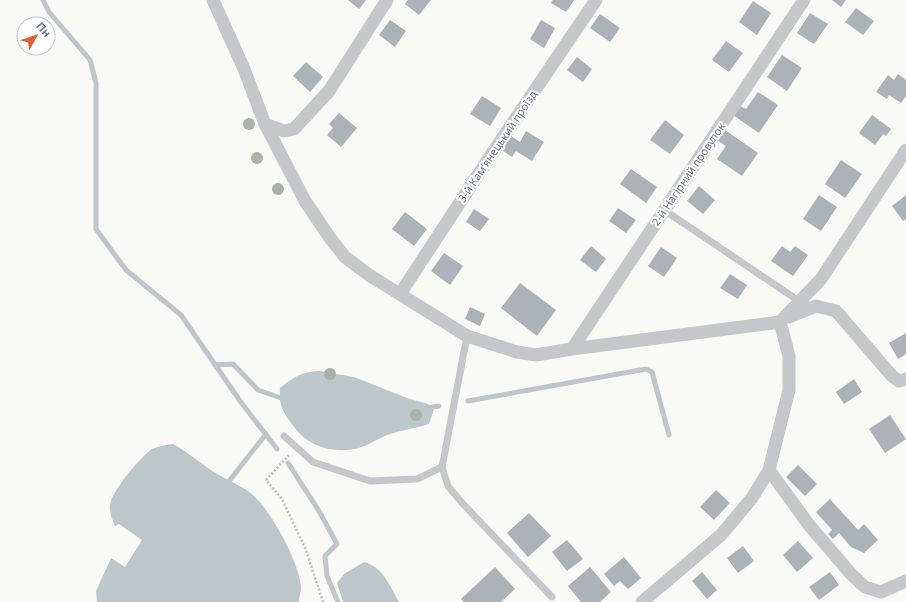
<svg xmlns="http://www.w3.org/2000/svg" width="906" height="602" viewBox="0 0 906 602" font-family="'Noto Sans',sans-serif">
	<style>
		.water { fill: #bdc7cb }
		.lines { fill: none; stroke-linecap: round; stroke-linejoin: round }
		.stream { stroke: #bdc7cb; stroke-width: 5 }
		.building { fill: #abb3b8 }
		.path { stroke: #bec0c2; stroke-width: 2.5; stroke-dasharray: 2 2; stroke-linecap: butt }
		.lane { stroke: #c4c8cb; stroke-width: 7 }
		.street { stroke: #c4c8cb; stroke-width: 13 }
		.tree { fill: #a8b3a5 }
		.labels { text-anchor: middle; dominant-baseline: central; stroke-width: 4; stroke-linejoin: round; paint-order: stroke }
		.street-label { font-size: 11px; fill: #697886; stroke: #fff }
	</style>
	<rect width="100%" height="100%" fill="#f9f9f6"/>
	<path class="water" d="M319,371L354,377L407,398L428,404L434,409L429,424C416,428 403,430 390,434C381,437 372,443 362,447C337,455 309,448 294,427C283,412 279,407 280,388C294,377 301,372 319,371Z
		M173,444C190,453 203,466 219,475C231,482 245,487 255,497C273,515 299,562 301,587C301,592 299,597 299,602H97L96,591L111,558L125,567L142,540L119,524L115,526C112,519 109,512 110,505C111,492 141,456 152,449C159,446 166,445 173,444Z
		M364,562C383,567 390,586 399,602H343L337,583L344,574Z"/>
	<g class="lines">
		<path class="stream" d="M43,0L49,12L90,60L96,83V229L126,270L181,315L240,401L277,449
			M215,365L233,364L258,390L287,400
			M468,401L646,369L652,372L669,435
			M427,408L439,406
			M288,463L319,511L337,544L325,556L327,576L338,602
			M226,485L266,434"/>
	</g>
	<path class="building" d="M348,0H366L359,9Z
		M408,0H431L419,15L405,4Z
		M553,0H574L566,12L551,3Z
		M832,0H846L841,7Z
		M753,1L771,13L757,35L739,22Z
		M856,8L874,21L863,35L845,22Z
		M810,13L828,24L814,44L797,33Z
		M600,14L620,28L610,42L590,28Z
		M390,20L406,31L395,47L379,35Z
		M541,20L555,28L544,48L530,39Z
		M726,41L743,53L729,72L712,60Z
		M782,55L802,68L787,91L767,77Z
		M577,57L592,69L583,82L567,70Z
		M306,62L323,77L310,92L293,76Z
		M898,74L906,80V96L901,103L889,95L887,99L876,92L888,75L894,80Z
		M758,92L778,105L759,133L733,115L740,106L746,109Z
		M482,96L501,108L490,126L470,114Z
		M339,113L357,128L341,147L327,135L333,128L329,124Z
		M872,115L891,129L886,136L883,134L875,145L859,133Z
		M665,120L684,135L670,154L650,140Z
		M725,130L758,153L742,176L717,159L726,146L718,141Z
		M526,131L544,142L532,161L516,151L512,157L502,150L511,136L520,142Z
		M841,160L862,174L845,198L825,184Z
		M631,169L657,187L646,203L620,184Z
		M699,186L715,200L703,214L687,201Z
		M819,195L837,207L821,231L803,219Z
		M906,195V219L903,221L892,206Z
		M618,208L636,220L626,233L609,221Z
		M474,209L489,219L480,231L466,222Z
		M405,212L427,229L414,246L392,229Z
		M591,246L606,259L596,272L580,260Z
		M782,246L790,252L795,246L808,255L793,276L771,261Z
		M661,247L677,258L664,277L648,266Z
		M444,253L463,266L450,285L431,271Z
		M730,274L747,285L738,299L720,288Z
		M520,283L556,310L537,336L501,308Z
		M470,307L485,314L480,326L465,319Z
		M906,333V354L898,359L889,343Z
		M854,379L862,392L844,404L836,392Z
		M890,415L906,439L885,453L869,429Z
		M798,465L817,484L805,496L786,477Z
		M716,490L730,503L714,520L700,507Z
		M830,499L858,530L864,524L878,540L864,553L851,547L839,533L833,539L828,534L832,530L816,512Z
		M529,513L551,536L528,557L507,533Z
		M567,540L583,559L567,571L552,552Z
		M798,541L813,558L797,572L783,555Z
		M743,546L754,561L738,573L727,558Z
		M624,557L641,578L628,589L620,581L614,586L604,574Z
		M495,567L515,589L501,602H464L461,599Z
		M590,567L611,592L600,602H581L568,586Z
		M702,572L717,590L707,599L692,581Z
		M830,572L839,585L819,600L809,587Z"/>
	<g class="lines">
		<path class="path" d="M289,455L266,480L282,499L306,550L323,602"/>
		<path class="lane" d="M664,210L799,301
			M467,336L442,467L448,486L463,504L552,597
			M284,436L313,462L370,481L417,479L442,467"/>
		<path class="street" d="M213,0L244,69L265,124L305,201L330,238L345,257L369,275L467,336L517,352L536,355L572,349L780,322L789,356V390L769,470L752,498L721,535L642,602
			M265,124L284,131L294,129L329,91L387,0
			M400,294L491,155L596,0
			M789,317L816,306L836,311L892,376L899,381L906,379
			M780,322L821,279L906,150
			M572,349L804,0
			M769,470L809,525L851,574L865,587L881,592L906,581"/>
	</g>
	<g class="tree">
		<circle cx="249" cy="124" r="6"/>
		<circle cx="257" cy="158" r="6"/>
		<circle cx="278" cy="189" r="6"/>
		<circle cx="330" cy="374" r="6"/>
		<circle cx="416" cy="415" r="6"/>
	</g>
	<g class="labels">
		<g class="street-label">
			<text transform="translate(497 146) rotate(-56)">3-й Камʼянецький проїзд</text>
			<text transform="translate(688 174) rotate(-56)">2-й Нагірний провулок</text>
		</g>
	</g>
	<g transform="translate(36 36) rotate(50)"><circle r="19" fill="#ffffff" stroke="#c3c9cf"/>
	<path d="M0-3L7 15L0 10L-7 15Z" fill="#de5f31"/>
	<text y="-6" font-size="11" font-weight="bold" text-anchor="middle" fill="#697886">Пн</text>
	</g>
</svg>
